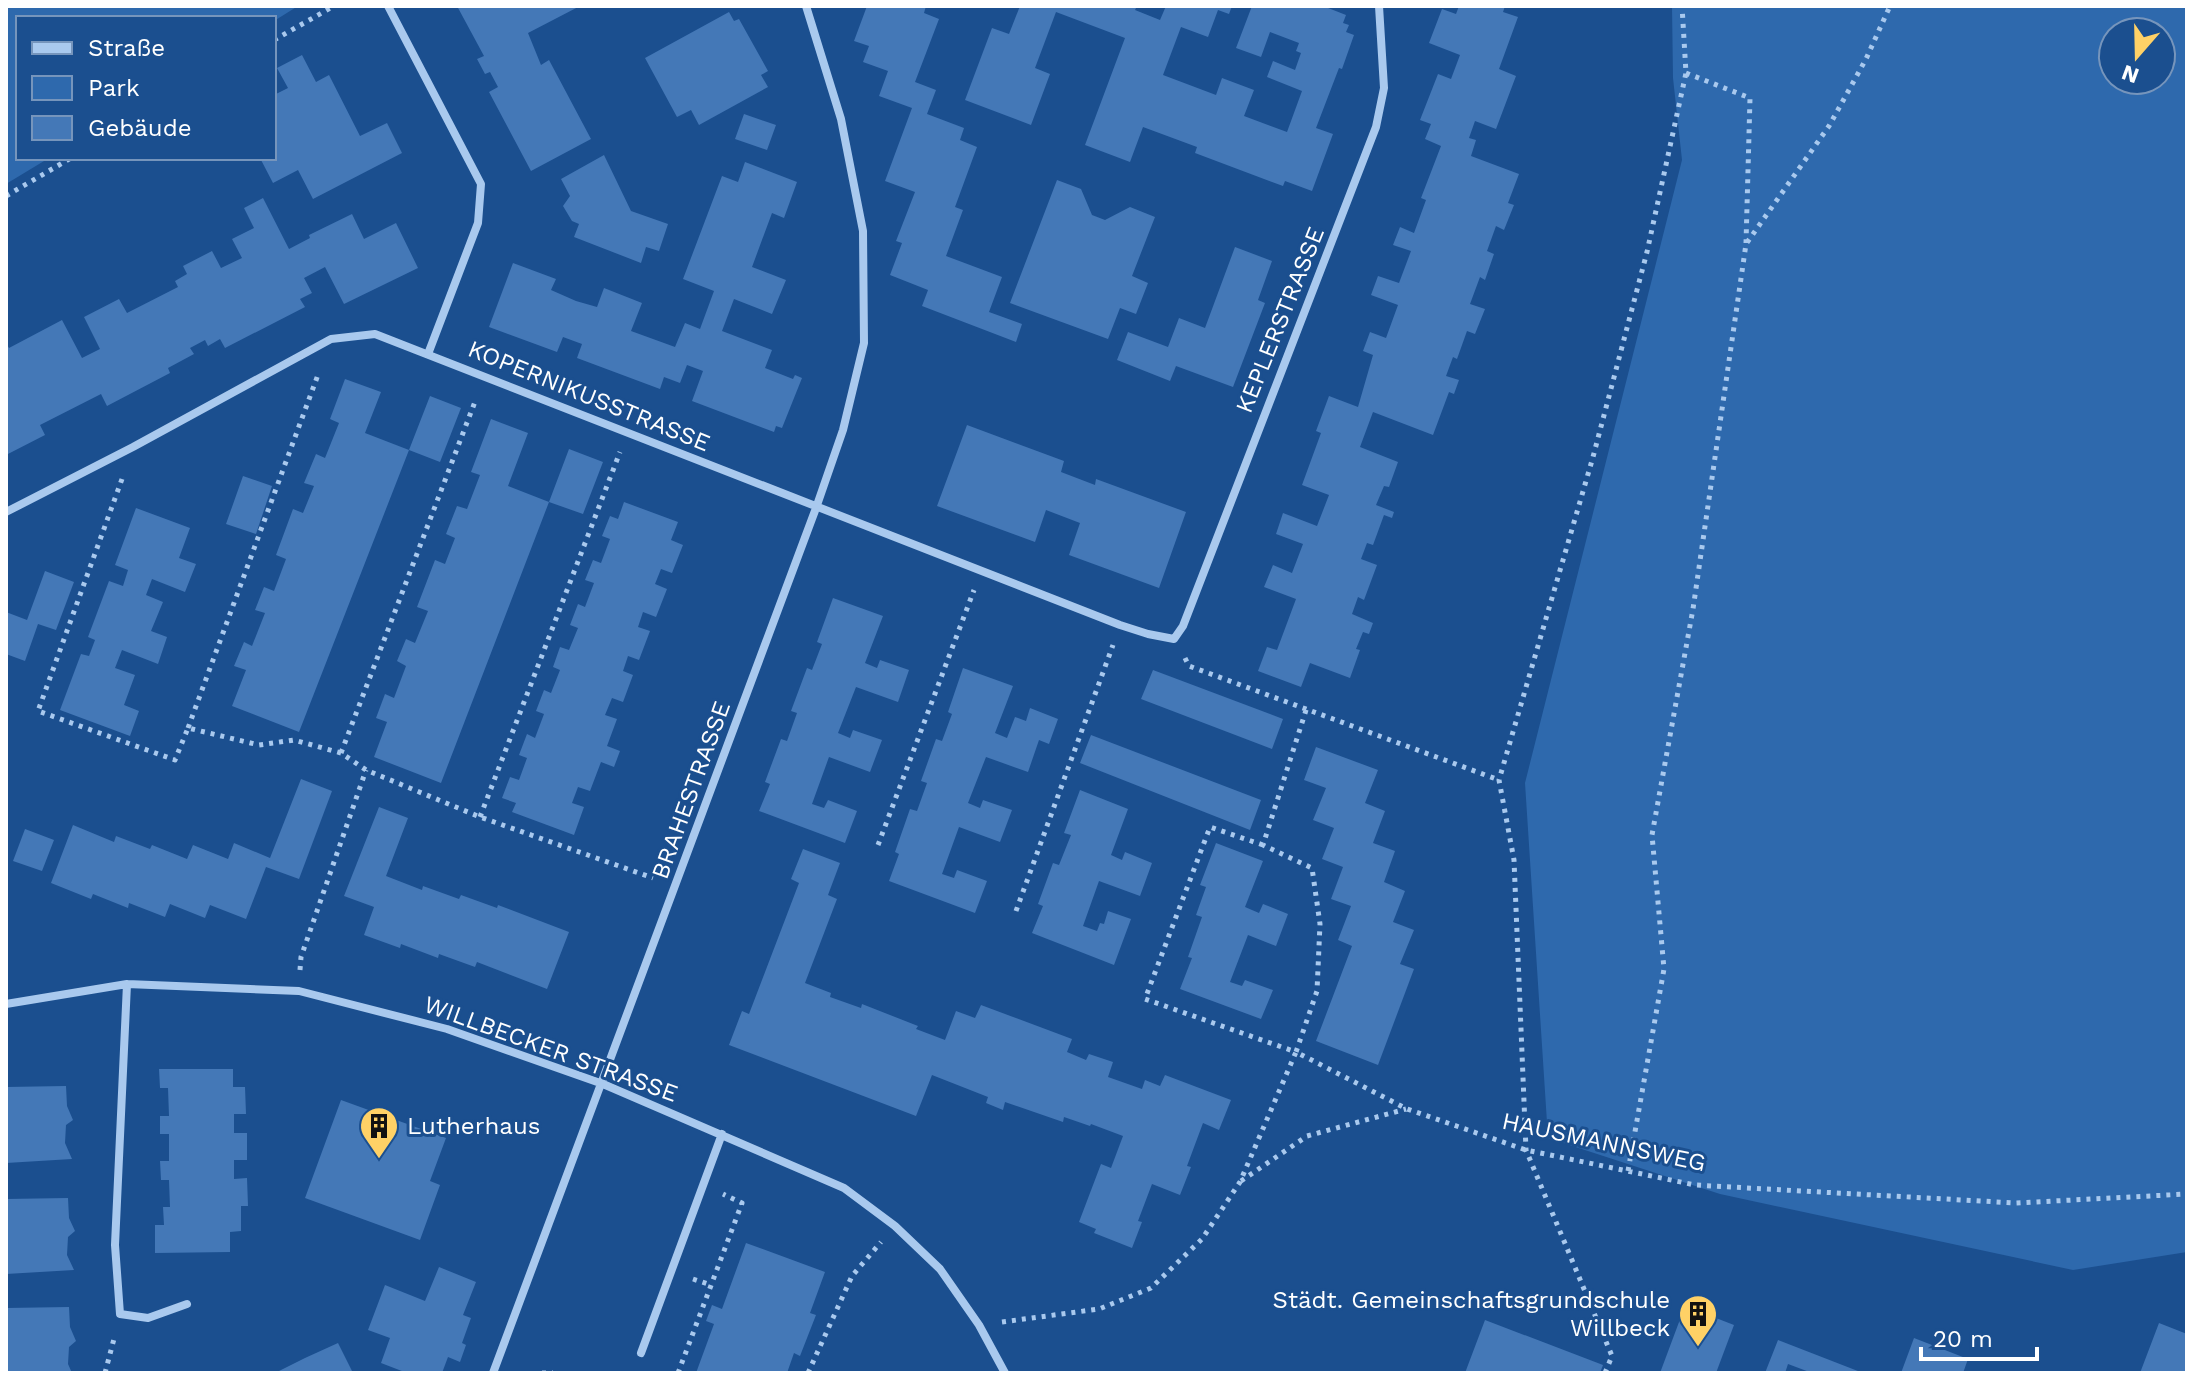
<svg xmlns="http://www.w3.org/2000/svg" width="2193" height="1379" viewBox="0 0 2193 1379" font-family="'Work Sans',sans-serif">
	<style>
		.green { fill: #2e69ad; fill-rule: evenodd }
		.building { fill: #4478b7 }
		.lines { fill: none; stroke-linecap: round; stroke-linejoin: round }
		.path { stroke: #a9c9ee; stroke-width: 5; stroke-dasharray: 4 6; stroke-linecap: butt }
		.minor { stroke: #a9c9ee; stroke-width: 8 }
		.labels { text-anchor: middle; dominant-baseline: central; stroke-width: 6; stroke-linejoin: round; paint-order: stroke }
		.street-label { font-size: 24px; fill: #fff; stroke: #1b4f8f }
		.poi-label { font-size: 24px; fill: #fff; stroke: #1b4f8f; text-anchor: start }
	</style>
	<rect width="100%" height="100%" fill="#1b4f8f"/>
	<path class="green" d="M6,6H298L274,21V18H18V158H49L6,184Z
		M1672,6H2187V1252L2073,1270L1720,1194L1548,1138L1525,783L1682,160L1673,78ZM2113,32H2161V80H2113Z"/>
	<path class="building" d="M457,6H580L528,33L541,65L549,60L591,139L531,171L489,92L498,87L490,72L485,74L477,59L484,56Z
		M867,6H926L924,13L939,19L915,82L936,90L927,114L964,128L960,140L977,147L955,207L963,210L946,256L1002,277L989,312L1022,324L1016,342L922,306L928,290L890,275L902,243L896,241L915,192L885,181L912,108L879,96L888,71L863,62L869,46L854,41Z
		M1020,6H1137L1135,10L1160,20L1166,6H1232L1229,14L1218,10L1208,37L1181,27L1163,75L1216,95L1222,78L1254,90L1244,116L1287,132L1302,91L1267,77L1273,61L1295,70L1301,53L1296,51L1299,43L1270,32L1261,57L1236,48L1252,6H1323L1346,15L1343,23L1349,25L1346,32L1354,35L1342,69L1339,68L1316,128L1333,134L1312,191L1285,181L1283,186L1195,153L1197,147L1143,127L1130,162L1085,145L1125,38L1056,12L1035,68L1050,74L1031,125L965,100L992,28L1009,34Z
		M1459,6H1505L1503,12L1518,17L1499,69L1516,76L1496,129L1475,121L1469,138L1476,140L1471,156L1519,174L1508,203L1514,205L1504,230L1496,226L1487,251L1494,254L1485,280L1480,277L1470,304L1485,309L1475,334L1467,331L1457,359L1453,357L1446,376L1459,380L1454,394L1449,392L1433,435L1373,412L1360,447L1398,462L1389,487L1384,486L1376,505L1394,512L1392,518L1384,515L1373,545L1367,543L1361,559L1377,565L1364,600L1358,597L1352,614L1373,623L1369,634L1363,632L1356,649L1360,650L1350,678L1310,663L1301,687L1258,671L1267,647L1277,650L1296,599L1264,587L1273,565L1292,573L1303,544L1276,534L1283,513L1317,526L1329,495L1302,485L1321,433L1316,431L1329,396L1358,407L1373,355L1363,351L1370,332L1386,338L1398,305L1371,295L1378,276L1399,283L1411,251L1393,245L1400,227L1414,233L1426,200L1421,198L1441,146L1425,139L1431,124L1420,120L1438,74L1451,79L1460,55L1429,43L1442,9L1456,14Z
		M729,12L734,21L739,19L768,71L761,75L768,87L699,125L691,110L677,117L645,58Z
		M302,55L316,82L329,75L360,136L387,123L402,153L313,199L298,170L273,183L260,158H274V95L288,88L277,68Z
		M744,114L776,125L767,150L735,139Z
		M604,155L631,211L668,224L659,251L646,247L641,263L574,237L579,224L572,221L563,206L570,196L561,179Z
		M745,162L797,182L784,218L772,213L752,267L786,280L772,314L734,299L722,331L772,350L765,368L793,379L795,375L802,378L782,428L776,426L774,432L692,401L703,371L687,365L680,383L664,377L660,389L577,358L582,344L563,337L557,352L489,327L513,263L556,279L551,290L576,301L597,307L604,288L642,303L631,331L675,347L685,323L700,329L714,291L683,279L722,176L738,182Z
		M1057,180L1081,189L1092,215L1105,220L1130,207L1155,217L1132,276L1148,283L1136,314L1120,308L1108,339L1010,303Z
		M263,198L289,249L310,238L309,235L352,214L364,239L396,223L418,268L344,304L325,267L304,278L312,293L300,299L305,307L225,348L220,339L208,346L205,340L190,348L194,354L168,368L170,373L107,406L101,394L40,425L45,435L6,455V343L9,348L62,320L82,358L100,349L84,317L119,299L127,313L178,287L175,281L187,274L183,266L212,251L221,268L242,258L232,239L254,228L244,208Z
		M1235,247L1272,261L1258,300L1265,303L1233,387L1176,366L1170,381L1117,360L1128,332L1168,347L1179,318L1205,328Z
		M345,379L381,392L365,433L409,450L299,732L232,706L246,670L234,666L244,642L252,646L265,613L255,610L264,587L274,591L286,559L276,555L293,509L303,513L314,486L304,483L316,454L325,458L339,423L330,419Z
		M430,396L461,408L440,462L409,450Z
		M491,419L528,433L508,486L549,502L441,783L374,757L387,722L376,718L385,694L394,698L406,666L397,661L406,639L415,643L428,611L417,607L435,560L445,564L455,538L446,534L457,506L467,509L480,475L471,472Z
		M967,425L1064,461L1061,472L1095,485L1096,479L1186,512L1159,588L1069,555L1080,523L1046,510L1035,542L937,506Z
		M569,449L603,462L583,514L549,502Z
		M243,476L272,486L256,534L226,524Z
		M624,502L678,522L671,540L683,545L672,573L661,569L655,584L667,589L656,617L643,612L638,627L650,631L639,660L628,656L623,671L633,675L623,702L612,698L605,715L617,719L607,746L620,751L614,767L601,762L590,791L578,787L572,803L584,807L574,835L512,812L516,803L502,798L510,777L519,780L527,758L519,755L527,734L535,738L544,714L536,711L544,690L551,693L560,670L553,667L560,647L569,650L578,628L570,625L578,604L585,607L594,583L585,580L593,560L601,563L610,539L602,536L610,516L618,519Z
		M136,508L190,528L179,558L196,564L185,592L152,579L146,595L163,602L151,631L167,637L158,664L122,650L115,668L135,675L124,705L139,711L130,736L60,710L81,654L89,656L95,640L88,637L109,581L123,586L128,570L115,565Z
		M45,571L74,582L56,630L38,624L25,661L6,654V612L27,620Z
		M833,598L883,616L865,663L877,668L880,660L909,670L898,702L856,687L838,733L850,738L853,730L882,740L870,772L829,757L812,804L824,808L828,800L857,811L845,843L759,811L770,784L765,782L781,739L787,741L797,713L791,711L807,668L812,670L822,644L817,642Z
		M963,668L1013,686L995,733L1007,738L1015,717L1026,721L1030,708L1058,719L1049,744L1039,740L1028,772L986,757L968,803L980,808L983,800L1012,810L1000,842L959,827L942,874L954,878L957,870L987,881L975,913L889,881L899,854L895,852L910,809L917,811L927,783L921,781L936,739L942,741L952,714L948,712Z
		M1153,670L1283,719L1272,749L1141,699Z
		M1091,735L1261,800L1250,830L1080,763Z
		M1316,747L1378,770L1365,803L1385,811L1373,843L1395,851L1384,882L1405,891L1393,922L1414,930L1400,964L1414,969L1378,1065L1316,1041L1352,946L1338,940L1351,906L1331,899L1343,867L1322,859L1334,828L1313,820L1326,788L1304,780Z
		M301,779L332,791L299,879L266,867L246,919L210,905L205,918L170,904L165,917L129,903L128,908L93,894L91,899L51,883L73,825L114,842L116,836L150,849L152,845L187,859L193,845L228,859L234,843L270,858Z
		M1080,790L1128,809L1111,855L1122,860L1125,852L1152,863L1140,896L1099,881L1083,926L1097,931L1100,923L1104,924L1108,911L1131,919L1114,965L1032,933L1043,906L1038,904L1053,863L1059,865L1071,835L1064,833Z
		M379,807L408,818L386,876L422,890L423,886L459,899L461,895L497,908L498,905L569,932L547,989L477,962L475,967L439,954L438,958L401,944L400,948L364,935L374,907L344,896Z
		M25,829L54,840L42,871L13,861Z
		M1216,843L1263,861L1245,907L1259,913L1263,904L1288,914L1276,946L1248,935L1230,982L1242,986L1245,980L1273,990L1261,1019L1180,989L1192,958L1188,957L1202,917L1196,915L1206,887L1200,885Z
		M803,849L840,863L828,895L837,899L805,983L831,993L830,997L861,1008L862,1004L918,1026L916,1029L945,1040L956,1011L975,1018L981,1005L1072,1039L1067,1052L1086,1060L1089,1054L1113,1062L1108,1077L1142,1089L1145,1080L1160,1086L1165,1075L1231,1100L1219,1130L1203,1123L1187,1166L1191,1167L1180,1195L1152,1184L1138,1221L1142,1222L1132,1248L1094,1233L1096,1229L1079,1222L1101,1164L1111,1168L1123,1136L1091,1124L1090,1126L1064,1117L1063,1122L1005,1102L1003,1110L986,1103L988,1097L932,1075L916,1116L729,1045L742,1011L749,1014L799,883L791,879Z
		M159,1069H233V1087H245L246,1114H234V1133H247V1160H234V1179L247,1178L248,1206H241V1231L230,1232V1252L155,1253V1225H164L163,1207H170L169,1180H161L160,1161H169V1134H160V1116H169L168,1088H160Z
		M66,1086L67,1106L73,1120L66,1125L65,1143L72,1159L6,1163V1087Z
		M341,1100L446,1138L430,1181L440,1185L420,1240L305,1198Z
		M68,1198L69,1218L75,1231L68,1237L67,1255L74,1270L6,1274V1199Z
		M746,1243L825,1272L810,1313L816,1315L800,1356L794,1353L787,1373H696L714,1324L706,1321L712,1305L722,1309Z
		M439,1267L476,1282L463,1315L471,1318L462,1343L466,1345L460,1362L448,1357L442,1373H407L381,1363L390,1338L368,1330L385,1285L425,1301Z
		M1685,1306L1734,1325L1716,1373H1660Z
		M69,1307L70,1327L76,1341L69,1347L68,1364L72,1373H6V1308Z
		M1485,1320L1603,1365L1600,1373H1465Z
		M2159,1323L2187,1334V1373H2140Z
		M1914,1338L1968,1359L1963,1373H1901Z
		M1778,1340L1863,1373H1812L1788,1364L1785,1373H1765Z
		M338,1343L353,1373H275L305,1358Z"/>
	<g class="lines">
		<path class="path" d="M274,40L334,6
			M1686,73L1750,98L1746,243
			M6,196L71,158
			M122,479L38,711L175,760L188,728L259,745L294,740L341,753L366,770L480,817L653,878
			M1185,658L1189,666L1499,780
			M188,728L319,372
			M341,753L476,399
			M480,817L620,452
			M878,845L974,590
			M1263,845L1210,827L1145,999L1296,1052L1317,991L1320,924L1312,868L1263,845L1307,707
			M1016,911L1113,645
			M300,970L301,957L366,770
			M1628,1171L1664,969L1652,835L1693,609L1746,244L1829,126L1866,59L1890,6
			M1241,1181L1307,1136L1406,1109
			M693,1279L711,1285
			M1002,1322L1099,1309L1151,1288L1202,1239L1240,1182L1296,1052L1407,1109L1526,1150L1695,1185L2016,1203L2187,1194
			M105,1373L115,1335
			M542,1373H553
			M678,1373L742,1203L723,1194
			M808,1373L852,1276L881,1242
			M1605,1373L1612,1356L1526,1150L1514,860L1499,780L1593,457L1647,252L1686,73L1682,6"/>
		<path class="minor" d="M388,6L481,184L478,223L428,354
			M6,512L133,447L331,339L375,334L1120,625L1148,634L1174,639L1183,626L1376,127L1384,88L1379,6
			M127,984L115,1245L120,1314L148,1318L187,1304
			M6,1004L127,984L299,991L447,1029L603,1084L844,1188L895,1226L940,1269L979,1325L1005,1373
			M641,1353L722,1134
			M493,1373L816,508L843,430L864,343L863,231L841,119L806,6"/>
	</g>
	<defs>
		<symbol id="building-pin" viewBox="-11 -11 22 30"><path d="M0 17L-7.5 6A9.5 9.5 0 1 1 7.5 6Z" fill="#ffd166" stroke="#1b4f8f"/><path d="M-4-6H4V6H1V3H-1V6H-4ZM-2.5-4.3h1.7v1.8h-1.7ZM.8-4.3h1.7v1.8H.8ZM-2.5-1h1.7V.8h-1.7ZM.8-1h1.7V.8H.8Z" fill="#111"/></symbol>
	</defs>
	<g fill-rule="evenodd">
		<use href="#building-pin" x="357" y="1104" width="44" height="60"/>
		<use href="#building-pin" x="1676" y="1292" width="44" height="60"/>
	</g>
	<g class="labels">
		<g class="street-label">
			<text transform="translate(1280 320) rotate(-68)">KEPLERSTRASSE</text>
			<text transform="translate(589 396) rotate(22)">KOPERNIKUSSTRASSE</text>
			<text transform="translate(691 790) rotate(-70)">BRAHESTRASSE</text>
			<text transform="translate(551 1049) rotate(20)">WILLBECKER STRASSE</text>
			<text transform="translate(1604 1142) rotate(12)">HAUSMANNSWEG</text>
		</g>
		<g class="poi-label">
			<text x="407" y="1126">Lutherhaus</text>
			<text x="1670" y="1300" text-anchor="end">Städt. Gemeinschaftsgrundschule<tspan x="1670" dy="28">Willbeck</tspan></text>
		</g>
	</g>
	<rect width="2193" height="1379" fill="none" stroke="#ffffff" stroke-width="16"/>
	<rect x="16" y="16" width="260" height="144" fill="#1b4f8f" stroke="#7695bc" stroke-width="2"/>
	<rect x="32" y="42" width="40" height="12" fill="#a9c9ee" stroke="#7695bc" stroke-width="2"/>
	<text x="88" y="56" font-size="24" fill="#ffffff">Straße</text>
	<rect x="32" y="76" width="40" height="24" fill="#2e69ad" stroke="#7695bc" stroke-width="2"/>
	<text x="88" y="96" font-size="24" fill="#ffffff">Park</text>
	<rect x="32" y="116" width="40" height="24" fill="#4478b7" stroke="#7695bc" stroke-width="2"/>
	<text x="88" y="136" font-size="24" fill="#ffffff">Gebäude</text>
	<g transform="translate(2137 56) rotate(200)"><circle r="38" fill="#1b4f8f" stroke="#7695bc" stroke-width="2"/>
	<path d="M0-6L14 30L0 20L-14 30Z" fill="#ffd166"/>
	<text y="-12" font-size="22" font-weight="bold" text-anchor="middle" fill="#ffffff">N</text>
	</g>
	<path d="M1921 1347v12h116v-12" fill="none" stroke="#ffffff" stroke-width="4"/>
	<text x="1933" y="1347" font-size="24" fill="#ffffff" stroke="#1b4f8f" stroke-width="6" paint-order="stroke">20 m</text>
</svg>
